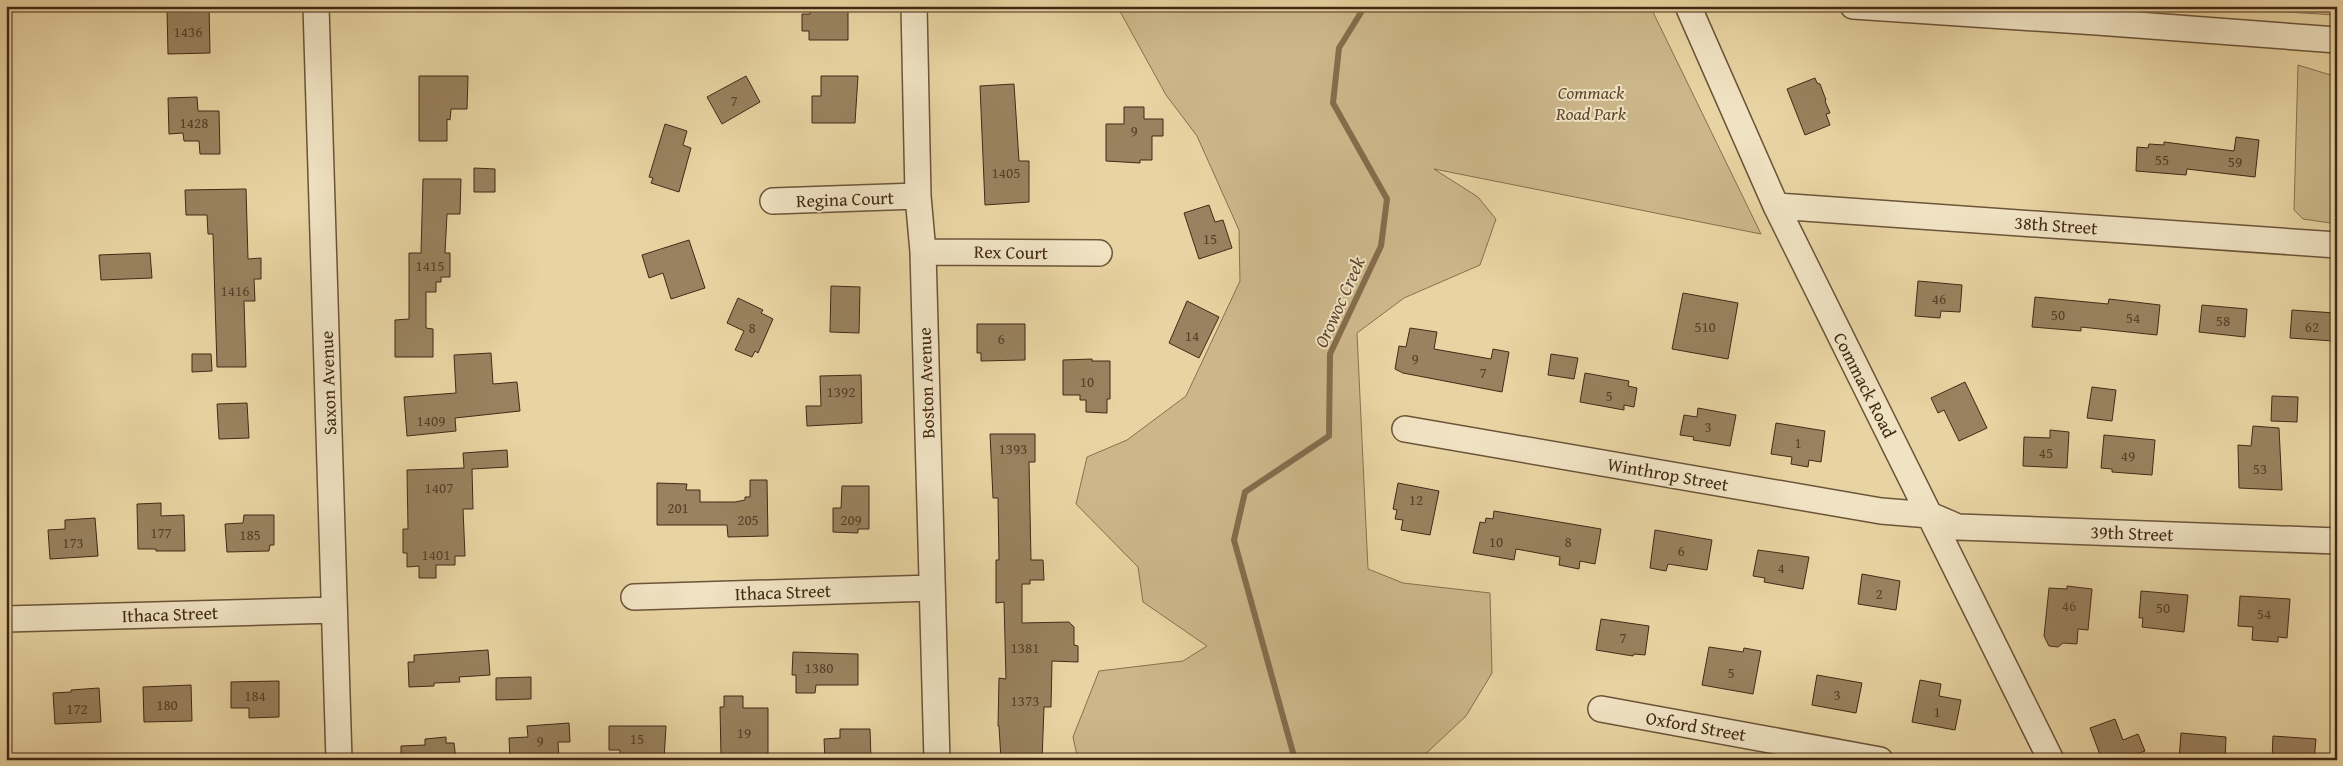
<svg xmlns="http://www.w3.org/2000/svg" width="2343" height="766" viewBox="0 0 2343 766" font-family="'Gentium Book Plus',serif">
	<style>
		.green { fill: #ccb78a; stroke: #887050 }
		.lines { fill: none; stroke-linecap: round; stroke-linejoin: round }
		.stream { stroke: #846d4d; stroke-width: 6 }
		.building { fill: #99825f; stroke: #432916 }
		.minor-casing { stroke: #6c5439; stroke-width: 28 }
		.minor { stroke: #f0e3c3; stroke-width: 25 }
		.labels { text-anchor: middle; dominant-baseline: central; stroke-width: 4; stroke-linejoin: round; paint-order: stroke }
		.number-label { font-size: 15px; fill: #583f28 }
		.park-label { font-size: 18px; font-style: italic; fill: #5e452d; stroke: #f0e3c3 }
		.street-label { font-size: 18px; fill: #432916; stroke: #f0e3c3 }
		.water-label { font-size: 19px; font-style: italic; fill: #5e452d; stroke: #f0e3c3 }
	</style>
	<rect width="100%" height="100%" fill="#e8d4a2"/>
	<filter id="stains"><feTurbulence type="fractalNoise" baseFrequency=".004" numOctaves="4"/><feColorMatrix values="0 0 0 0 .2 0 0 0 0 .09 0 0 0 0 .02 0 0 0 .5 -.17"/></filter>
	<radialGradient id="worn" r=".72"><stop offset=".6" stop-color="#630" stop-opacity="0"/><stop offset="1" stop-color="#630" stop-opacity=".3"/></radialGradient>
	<path class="green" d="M1117,6H1650L1761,234L1434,169L1478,197L1496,219L1480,265L1404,298L1357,333L1368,569L1403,583L1490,593L1492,673L1466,716L1419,760H1078L1073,737L1099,671L1183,661L1207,646L1143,602L1138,567L1076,504L1087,457L1127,440L1186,396L1240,281L1239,230L1197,136L1166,95Z
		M2190,6H2337V16L2335,15Z
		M2298,65L2337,77V224L2303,219L2294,210Z"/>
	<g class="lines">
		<path class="stream" d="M1295,760L1234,540L1245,492L1329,436L1330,354L1381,246L1387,199L1333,103L1339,48L1365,6"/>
	</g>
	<path class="building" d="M821,6H848V40H809V31H802V14H810V9H821Z
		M209,7L210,53L168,54L167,8Z
		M419,76H468L467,109H451L450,120L447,119V141H419Z
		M746,76L760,102L722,124L707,97Z
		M821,76H858L855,123H812V96H821Z
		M1815,78L1817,83L1820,84L1826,100L1825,101L1830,113L1826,114L1830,125L1805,135L1787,89Z
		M1014,84L1019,161H1029V202L985,205L980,86Z
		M197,97L198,111H219L220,154H200L199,141H184L183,133L169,134L168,98Z
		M1124,107H1144V119H1163V136H1152V160H1140V163L1106,161V124H1124Z
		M665,124L687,131L683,145L691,148L679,192L651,183L653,178L649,177Z
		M2236,137L2259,140L2255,177L2187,169L2186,175L2136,171L2137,147L2148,148L2149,144L2164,145V142L2234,151Z
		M474,168L495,169V192H474Z
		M423,179H461L460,214H447L445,253H450V277H441V282H436V292H426V328L433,329V357H395V320L409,319V253H421Z
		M246,189L248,259L261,258V279H254L255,301H244L246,367H217L213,234H208L207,215H186L185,190Z
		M1209,205L1215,222L1223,220L1232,248L1199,259L1184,213Z
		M689,240L705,288L671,299L663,273L649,278L642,255Z
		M150,253L152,278L101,280L99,255Z
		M1918,281L1962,285L1960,312L1941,311L1940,318L1915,316Z
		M831,286L860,287L859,333L830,332Z
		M1683,293L1738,303L1728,359L1672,349Z
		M2035,297L2108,304L2109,299L2160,305L2157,335L2081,327V331L2032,327Z
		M738,298L763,310L761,313L773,319L758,353L755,351L752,357L735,350L744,331L727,323Z
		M1187,301L1219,317L1199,358L1169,343Z
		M2202,305L2247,309L2245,337L2199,332Z
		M2292,310L2335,313L2333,341L2290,338Z
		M977,324H1025V360L981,361V353H977Z
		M1410,328L1437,332L1434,349L1491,359L1493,349L1509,352L1502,392L1403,373L1395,369L1399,346L1406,347Z
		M491,353L493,384L517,382L520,411L455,418L456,431L407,436L404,397L456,393L454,355Z
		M192,354H211L212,371L192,372Z
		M1551,354L1578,358L1574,379L1548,375Z
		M1092,359V361H1110V399H1107V413L1086,412V400H1080V395H1063V360Z
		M1585,373L1629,381L1628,386L1637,388L1634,407L1624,405V410L1580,402Z
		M861,375L862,423L807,426L806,406H821L820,376Z
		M1965,382L1987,428L1959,441L1944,410L1938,413L1931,398Z
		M2092,387L2116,390L2112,421L2087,418Z
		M2272,396L2298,397L2297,422L2271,421Z
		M247,403L249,438L219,439L217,404Z
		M1698,408L1736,415L1730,446L1693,440L1694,437L1680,435L1684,415L1697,417Z
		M1776,423L1825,431L1821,462L1809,460L1808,467L1791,464L1792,457L1771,454Z
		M2253,426L2279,428L2282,490L2239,488L2238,445L2251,446Z
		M2050,430L2069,432L2067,468L2023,466L2024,437L2050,438Z
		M990,434H1035V462H1029L1031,560H1043L1044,580H1030V584H1022V623L1069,622L1074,627V645L1078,646V662L1052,661L1051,707H1044L1042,760H1001L999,726H998L999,678L1006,679L1004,602L996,603V560H999L998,498H993Z
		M2104,435L2155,440L2152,475L2112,472V469L2101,468Z
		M507,450L508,467L472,469L473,509H463L465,556H455V565H436V578H419V566L407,567V553H403V529H408L407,470L464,468L463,453Z
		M750,480H767L768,536L728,537L727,525H657V483L687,484L686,490H700V502H735L745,500V497H750Z
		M1398,483L1439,491L1430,535L1401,530L1403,520L1395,519L1397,510L1393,509Z
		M842,486H869V529H858V533L833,532V508H841Z
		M161,503V516L184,515L185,551H156V549H138L137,504Z
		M1494,511L1601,529L1595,564L1580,561L1579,569L1559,565L1560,557L1516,549L1514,560L1473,553L1480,522L1485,523L1486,518L1493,519Z
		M244,515H274V545H270L269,551L227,552L225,524L243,523Z
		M95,518L98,556L50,559L48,530L65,529V520Z
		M1655,530L1712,540L1707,570L1668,564L1666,571L1650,568Z
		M1758,550L1809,557L1803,589L1764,582L1765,578L1753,576Z
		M1862,574L1900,581L1896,610L1858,604Z
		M2067,586L2092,589L2088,630L2078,629L2077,644L2063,643L2058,647L2049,646L2044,636L2049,588L2067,589Z
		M2141,591L2188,595L2184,632L2142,627L2143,618H2139Z
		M2240,596L2290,599L2287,638L2278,637V642L2252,640L2253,627L2238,626Z
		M1601,619L1649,626L1645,655L1634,654L1633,656L1596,650Z
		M1709,647L1743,652L1744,648L1761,651L1753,694L1702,685Z
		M488,650L490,675L459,677L460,682L434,683V686L409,687L408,662H414V655Z
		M793,652L858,654V685H816L815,693H796V675H792Z
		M1817,675L1862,683L1856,713L1812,705Z
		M531,677V699L496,700V678Z
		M1920,680L1941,684L1939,696L1961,700L1955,730L1912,722Z
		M279,681V717L249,718V708H231V682Z
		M191,685L192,721L144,722L143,687Z
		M99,688L101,722L55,724L53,693L71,692V690Z
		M724,696H743V708H768V756L721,757L720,707H724Z
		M2115,719L2123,740L2138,734L2145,751L2122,760H2102L2090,728Z
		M569,723L570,742H558L559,760H510L509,738L528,737L527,726Z
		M609,726H666L664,760L620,758V750H609Z
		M840,729H870L871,760H825L824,739L840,738Z
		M2181,733L2226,737L2225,760H2179Z
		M2273,736L2316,739L2314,760H2272Z
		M446,737V743H454L456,760H401V746L425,745V739Z"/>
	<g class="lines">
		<defs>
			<path id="minor" d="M316,6L339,760
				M914,6L918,196L923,252L937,760
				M1688,6L1776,206L2051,760
				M1853,6L2097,22L2337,40
				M773,201L918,196
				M1776,206L2337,245
				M923,252L1099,253
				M1405,429L1881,511L1930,515L1958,527L2337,541
				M634,597L932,588
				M6,619L334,610
				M1601,709L1880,760"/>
		</defs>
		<use href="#minor" class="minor-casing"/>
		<use href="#minor" class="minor"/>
	</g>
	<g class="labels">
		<g class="number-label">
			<text x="188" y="31">1436</text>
			<text x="734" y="100">7</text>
			<text x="194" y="122">1428</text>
			<text x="1134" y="130">9</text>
			<text x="2162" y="159">55</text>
			<text x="2235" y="161">59</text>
			<text x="1006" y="172">1405</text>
			<text x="1210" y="238">15</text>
			<text x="430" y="265">1415</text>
			<text x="235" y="290">1416</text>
			<text x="1939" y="298">46</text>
			<text x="2058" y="314">50</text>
			<text x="2133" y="317">54</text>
			<text x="2223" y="320">58</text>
			<text x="1705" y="326">510</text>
			<text x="2312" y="326">62</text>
			<text x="752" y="327">8</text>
			<text x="1192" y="335">14</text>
			<text x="1001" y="338">6</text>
			<text x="1415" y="358">9</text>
			<text x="1483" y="372">7</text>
			<text x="1087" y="381">10</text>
			<text x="841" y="391">1392</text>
			<text x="1609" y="395">5</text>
			<text x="431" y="420">1409</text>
			<text x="1708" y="426">3</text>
			<text x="1798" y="442">1</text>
			<text x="1013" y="448">1393</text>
			<text x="2046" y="452">45</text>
			<text x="2128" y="455">49</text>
			<text x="2260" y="468">53</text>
			<text x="439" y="487">1407</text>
			<text x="1416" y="499">12</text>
			<text x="678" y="507">201</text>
			<text x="748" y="519">205</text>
			<text x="851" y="519">209</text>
			<text x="161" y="532">177</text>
			<text x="250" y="534">185</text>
			<text x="1496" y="541">10</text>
			<text x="1568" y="541">8</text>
			<text x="73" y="542">173</text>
			<text x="1681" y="550">6</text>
			<text x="436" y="554">1401</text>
			<text x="1781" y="567">4</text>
			<text x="1879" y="593">2</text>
			<text x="2069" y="605">46</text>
			<text x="2163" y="607">50</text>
			<text x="2264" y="613">54</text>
			<text x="1623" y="637">7</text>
			<text x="1025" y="647">1381</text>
			<text x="819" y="667">1380</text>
			<text x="1731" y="672">5</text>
			<text x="1837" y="694">3</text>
			<text x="255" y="695">184</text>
			<text x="1025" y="700">1373</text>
			<text x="167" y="704">180</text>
			<text x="77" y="708">172</text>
			<text x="1937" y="711">1</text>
			<text x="744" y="732">19</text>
			<text x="637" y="738">15</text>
			<text x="540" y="740">9</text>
		</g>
		<g class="park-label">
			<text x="1591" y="92">Commack<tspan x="1591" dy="21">Road Park</tspan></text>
		</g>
		<g class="street-label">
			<text transform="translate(845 199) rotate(-2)">Regina Court</text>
			<text transform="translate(2056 225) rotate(4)">38th Street</text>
			<text transform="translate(1011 252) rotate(1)">Rex Court</text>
			<text transform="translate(328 383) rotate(-92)">Saxon Avenue</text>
			<text transform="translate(926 383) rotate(-92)">Boston Avenue</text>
			<text transform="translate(1865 385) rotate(63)">Commack Road</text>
			<text transform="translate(1668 474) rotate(10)">Winthrop Street</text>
			<text transform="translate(2132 533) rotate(2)">39th Street</text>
			<text transform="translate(783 592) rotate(-2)">Ithaca Street</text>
			<text transform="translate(170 614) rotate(-2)">Ithaca Street</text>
			<text transform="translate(1696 726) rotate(10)">Oxford Street</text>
		</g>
		<g class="water-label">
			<text transform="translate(1339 302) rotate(-66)">Orowoc Creek</text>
		</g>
	</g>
	<rect width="2343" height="766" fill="none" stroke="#e8d4a2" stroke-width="25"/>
	<rect x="8" y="8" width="2328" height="751" fill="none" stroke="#432916" stroke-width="2.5"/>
	<rect x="12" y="12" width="2318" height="741" fill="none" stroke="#432916"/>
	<rect width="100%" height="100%" filter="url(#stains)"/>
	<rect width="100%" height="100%" fill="url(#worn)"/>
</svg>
